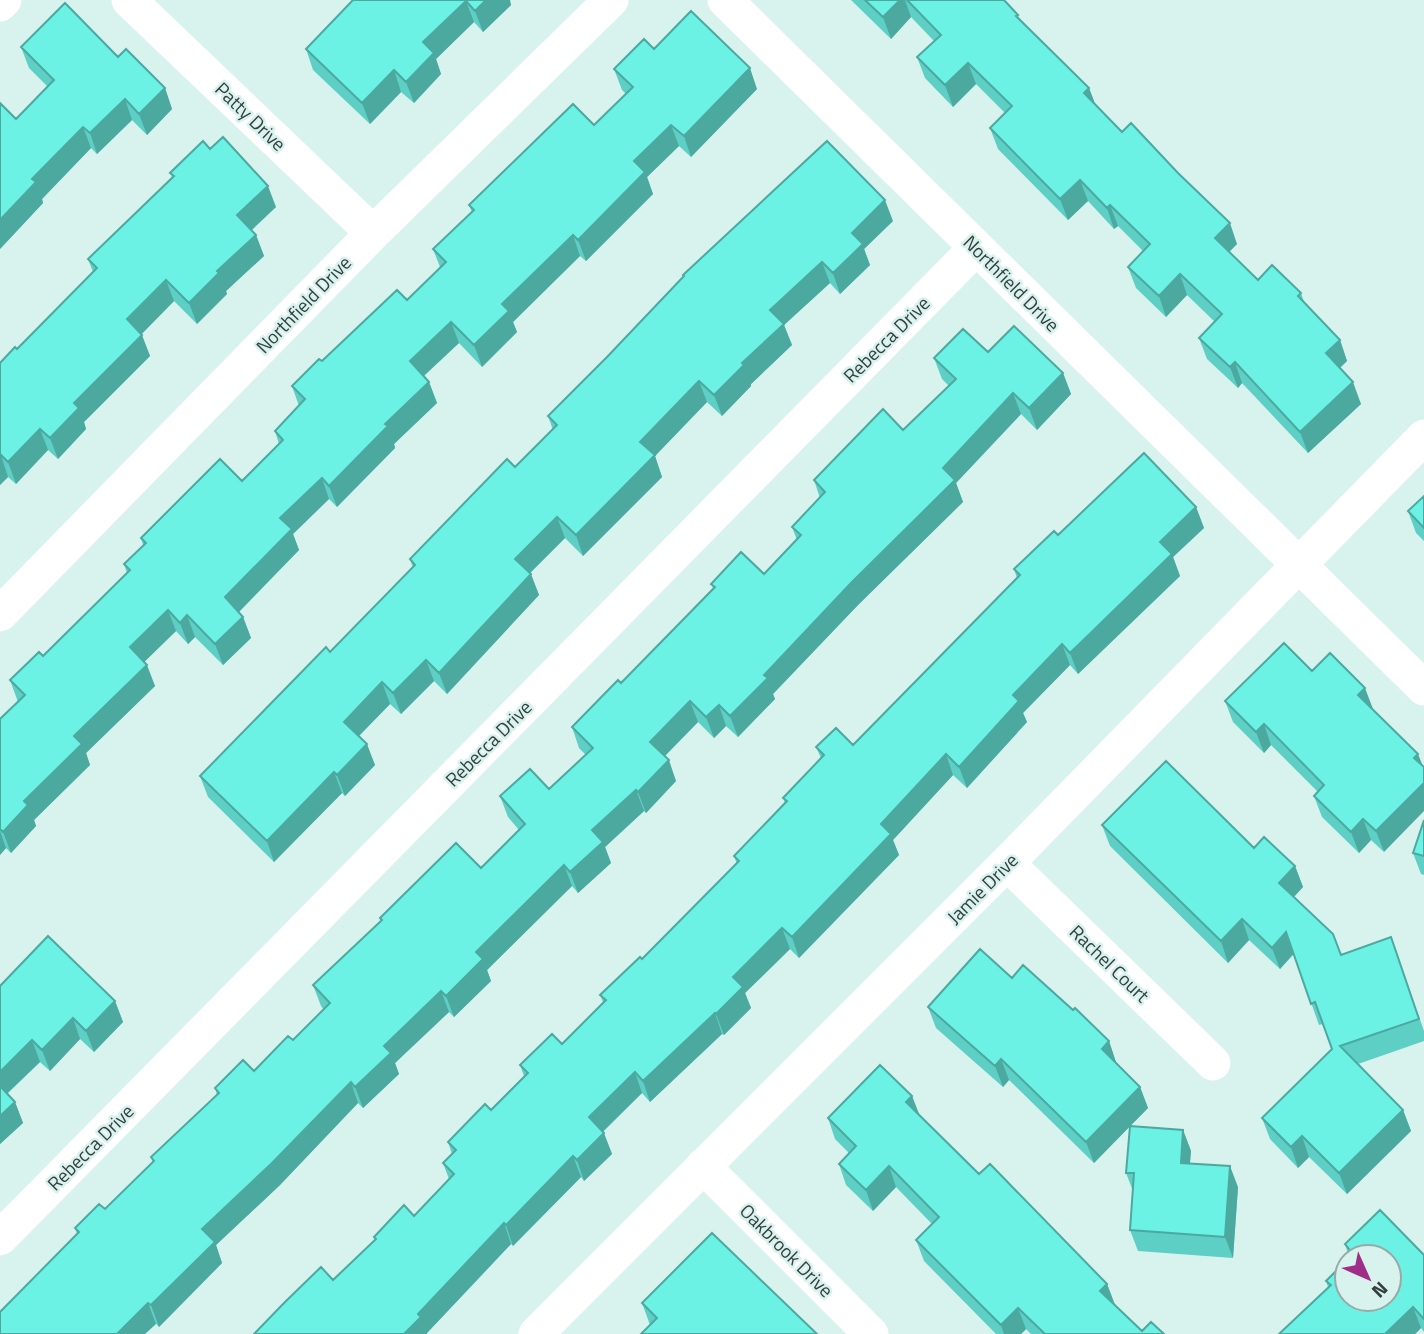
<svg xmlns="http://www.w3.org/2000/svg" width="1424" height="1334" viewBox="0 0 1424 1334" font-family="'Titillium Web',sans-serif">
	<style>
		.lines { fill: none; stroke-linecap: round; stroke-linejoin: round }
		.minor { stroke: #fff; stroke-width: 35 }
		.wall { fill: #5dcfc5 }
		.shaded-wall { fill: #4ca9a0 }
		.building { fill: #6cf1e5; stroke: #4ca9a0; stroke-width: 2 }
		.labels { text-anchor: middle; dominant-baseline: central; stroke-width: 5; stroke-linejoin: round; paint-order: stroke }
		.street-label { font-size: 19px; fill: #353f3e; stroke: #d8f2ee }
	</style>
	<rect width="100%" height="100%" fill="#d8f2ee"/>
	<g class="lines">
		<path class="minor" d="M129,0L373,233
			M725,0L1424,688
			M0,4L4,0
			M0,614L373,233L611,0
			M1007,863L1213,1063
			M703,1166L871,1334
			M0,1238L976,248
			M536,1334L1007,863L1424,437"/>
	</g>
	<path class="wall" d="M353,0L509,1L511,5L483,32L474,22L436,59L441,74L414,103L401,92L370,124L313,70L306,49Z
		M851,0H1004L1018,15L1020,20L1089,88L1095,104L1122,132L1237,244L1229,252L1258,280L1301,293L1304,302L1340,340L1347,361L1340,368L1361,404L1308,453L1242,383L1238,388L1207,359L1199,338L1215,322L1187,295L1166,317L1136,288L1128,267L1143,251L1118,226L1114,229L1088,201L1068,220L998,149L990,128L1005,113L976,84L953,107L925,78L917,57L934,41L911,17L891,39Z
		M21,47L118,57L165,88L172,109L147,135L132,120L97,154L91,148L42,199L43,203L0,249L16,119L48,87L29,68Z
		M654,49L757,89L691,157L679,146L647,177L653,194L586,261L580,256L513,322L517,332L482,367L459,343L424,376L429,382L437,403L394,444L395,448L337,507L329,499L293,534L299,550L239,612L243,617L251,638L223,665L195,637L188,644L176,631L144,662L155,686L86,753L90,765L34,820L36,826L11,853L6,848L0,855V719L18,702L10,680L43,656L127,573L124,564L143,545L141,538L242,481L279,444L275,431L299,406L292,386L322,361L407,300L440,267L433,249L472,212L469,205L594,125L626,94L622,90L614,69Z
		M210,149L276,207L252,230L256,235L264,256L226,291L227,294L197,324L174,301L141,334L150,356L84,422L86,429L58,459L48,450L16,484L8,477L0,485V363L17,349L93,272L88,259L172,177L170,173Z
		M893,221L864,249L870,265L840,294L830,283L784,325L792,345L751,384V386L722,416L707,402L655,456L662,477L583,556L565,538L530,573L539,595L447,694L434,681L401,714L390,704L359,736L375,765L345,796L342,793L274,862L208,797L200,776L330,652L413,568L410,559L515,467L553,430L548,416L607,357L683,277V275Z
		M988,352L1063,373L1071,394L1037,430L1021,414L956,483L963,502L858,605L773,694L775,699L738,737L726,726L714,738L698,722L665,756L676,781L646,813L644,811L605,847L611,863L578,893L572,886L487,970L491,981L454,1017L449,1012L395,1063L399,1074L363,1108L358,1103L280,1185L216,1245L222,1263L159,1327L77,1234L75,1228L105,1209L153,1163L151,1157L217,1095L215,1088L254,1071L293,1040L324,1010L321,1006L313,985L381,921L380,918L481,868L519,830L508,817L500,796L549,789L586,755L579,748L572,727L621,683L713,588L711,584L764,574L797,540L792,527L820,498L814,480L903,430L949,386L942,379L934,358Z
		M1424,496V541L1416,533L1408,511Z
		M1196,507L1204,528L1173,557L1180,576L1078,674L1070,665L1023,713L1027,722L967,788L953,775L893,840L899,855L799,958L790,949L745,993L751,1008L724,1035L722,1034L650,1102L642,1093L603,1132L612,1154L584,1181L581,1177L513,1246L511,1244L427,1333V1334H254L333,1280L375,1240L374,1237L414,1216L449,1179L443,1163L452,1154L448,1142L491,1110L524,1076L520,1065L562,1044L603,1002L600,995L642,959L737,864L734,856L785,803L783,798L821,758L816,747L853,745L1017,578L1014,569L1058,535Z
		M1330,653L1384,852L1371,840L1359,853L1322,817L1314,796L1318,792L1271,745L1264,753L1233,722L1225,701L1312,671Z
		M1424,820V875L1421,874L1413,853Z
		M1102,825L1254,848L1295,866L1303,887L1294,897L1341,955L1391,937L1424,1031V1041L1358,1064L1403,1110L1411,1131L1347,1194L1309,1157L1298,1168L1270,1139L1262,1118L1332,1049L1323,1024L1319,1025L1294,954L1280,969L1249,940L1228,963L1110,846Z
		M1012,978L1109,1041L1116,1063L1140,1087L1148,1108L1130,1126L1183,1130L1191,1151L1190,1163L1238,1187L1233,1258L1138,1251L1130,1230L1133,1191L1126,1173L1130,1126L1094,1163L1009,1080L1003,1087L936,1028L928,1007Z
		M0,986L115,1001L123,1022L94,1052L80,1039L50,1071L40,1062L7,1094L15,1102L23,1123L0,1144Z
		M912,1096L920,1116L979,1174L1107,1284L1115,1305L1142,1331L1164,1334H1031L1026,1329L1021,1334H996L924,1261L916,1240L932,1224L896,1187L873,1211L846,1185L839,1164L849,1153L835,1139L828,1118Z
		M1345,1244L1424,1255V1332L1421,1328L1415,1334H1279L1328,1287L1326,1281L1389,1257H1349Z
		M642,1303L817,1334L650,1325Z"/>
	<path class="shaded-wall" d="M486,0H510L511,5L483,32L475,11Z
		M900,0H905L911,17L891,39L883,17Z
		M466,1L474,22L436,59L441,74L414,103L406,82L423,42Z
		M968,63L976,84L953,107L945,85Z
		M750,68L757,89L691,157L684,136Z
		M394,70L401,92L370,124L362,103Z
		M165,88L172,109L147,135L139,114Z
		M1089,88L1097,109L1084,93Z
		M125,99L132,120L97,154L90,133Z
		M671,125L679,146L647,177L653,194L586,261L578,240L634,161Z
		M83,127L91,148L42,199L43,203L0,249V220L32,179Z
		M1080,180L1088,201L1068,220L1060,199Z
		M268,186L276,207L245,236L237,215Z
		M885,200L893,221L864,249L870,265L840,294L833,273L852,233Z
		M1110,205L1118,226L1114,229L1107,208Z
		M1230,223L1237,244L1222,259L1215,238Z
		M256,235L264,256L226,291L227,294L197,324L189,303L217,271Z
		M573,235L580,256L513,322L517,332L482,367L474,345L502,304Z
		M822,262L830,283L784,325L792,345L751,384V386L722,416L714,395L742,363L770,310Z
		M1180,274L1187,295L1166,317L1159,296Z
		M166,280L174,301L135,341L127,319Z
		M451,322L459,343L417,382L410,361Z
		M142,335L150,356L84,422L86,429L58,459L50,438L74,403Z
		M1340,340L1347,361L1333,374L1326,353Z
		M1235,362L1242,383L1238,388L1230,367Z
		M1063,373L1071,394L1037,430L1029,408Z
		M699,381L707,402L655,456L662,477L583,556L576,535L640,442Z
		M429,382L437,403L394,444L395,448L337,507L329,486L385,424Z
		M1353,382L1361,404L1308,453L1300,432Z
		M1013,393L1021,414L956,483L963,502L858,605L773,694L775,699L738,737L730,716L764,675L943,468Z
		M40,429L48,450L16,484L8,462Z
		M1,455L8,477L0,485V456Z
		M322,478L329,499L293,534L299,550L232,619L225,597L280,518Z
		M1196,507L1204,528L1173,557L1180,576L1078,674L1070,653L1160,542Z
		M557,517L565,538L523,580L515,559Z
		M531,574L539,595L447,694L439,673Z
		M168,610L176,631L138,668L130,647Z
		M187,615L195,637L188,644L180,623Z
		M243,617L251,638L223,665L215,644Z
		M1062,644L1070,665L1023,713L1027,722L967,788L959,767L1013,695Z
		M426,660L434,681L401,714L393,693Z
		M147,665L155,686L86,753L90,765L34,820L36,826L11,853L3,832L24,801L74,736Z
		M382,682L390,704L352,743L344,722Z
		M1365,688L1373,709L1358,695Z
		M690,701L698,722L658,763L650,742Z
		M719,705L726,726L714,738L706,717Z
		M1264,724L1271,745L1264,753L1256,732Z
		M367,744L375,765L345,796L337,775Z
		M946,754L953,775L893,840L899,855L799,958L792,937L881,824Z
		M1418,754L1424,769L1414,758Z
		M669,760L676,781L646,813L638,792Z
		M334,772L342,793L274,862L267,841Z
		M1424,783V811L1384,852L1376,831Z
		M636,790L644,811L605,847L611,863L578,893L570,872L592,830Z
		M1363,819L1371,840L1359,853L1351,832Z
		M0,831L6,848L0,855Z
		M564,865L572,886L487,970L491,981L454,1017L446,996L476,952Z
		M1295,866L1303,887L1287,904L1279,883Z
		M1242,919L1249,940L1228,963L1221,941Z
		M782,928L790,949L745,993L751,1008L724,1035L716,1014L733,977Z
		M1286,932L1294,953L1280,969L1272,948Z
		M441,991L449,1012L395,1063L399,1074L363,1108L355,1087L384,1046Z
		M115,1001L123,1022L94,1052L86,1031Z
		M715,1013L722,1034L650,1102L643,1081Z
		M73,1018L80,1039L50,1071L42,1050Z
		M32,1040L40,1062L0,1100V1072Z
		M1109,1041L1116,1062L1109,1070L1102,1049Z
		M1001,1059L1009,1080L1003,1087L995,1066Z
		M635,1072L642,1093L596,1138L589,1117Z
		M351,1082L358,1103L280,1185L216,1245L222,1263L159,1327L151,1305L202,1229Z
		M1140,1087L1148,1108L1094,1163L1086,1142Z
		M912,1096L920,1117L906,1102Z
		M15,1102L23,1123L0,1144V1116Z
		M1403,1110L1411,1131L1347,1194L1339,1173Z
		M1183,1130L1191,1151L1188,1184L1181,1163Z
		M604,1133L612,1154L584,1181L577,1160Z
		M1302,1136L1309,1157L1298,1168L1291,1147Z
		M573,1156L581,1177L513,1246L506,1225Z
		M889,1166L896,1187L873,1211L866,1190Z
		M1230,1166L1238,1187L1233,1258L1225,1237Z
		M504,1223L511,1244L427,1333V1334H404L418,1314Z
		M1107,1284L1115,1305L1100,1291Z
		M148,1303L156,1324L145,1334H117Z
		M1413,1307L1421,1328L1415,1334H1385Z
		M1018,1308L1026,1329L1021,1334H1004L1001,1325Z"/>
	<path class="building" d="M353,0H486L475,11L466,1L423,42L434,53L406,82L394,70L362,103L306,49Z
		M865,0H900L883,17Z
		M907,0H1004L1018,15L1016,16L1089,88L1084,93L1122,132L1131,123L1178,173L1230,223L1215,238L1258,280L1272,265L1301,293L1298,296L1340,340L1326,353L1353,382L1300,432L1235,362L1230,367L1199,338L1222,314L1180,274L1159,296L1128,267L1150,244L1110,205L1107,208L1080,180L1060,199L990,128L1012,106L968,63L945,85L917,57L941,35Z
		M65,3L118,57L126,49L165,88L139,114L125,99L90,133L83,127L32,179L36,182L0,220V103L16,119L54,80L21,47Z
		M691,11L750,68L684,136L671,125L634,161L645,172L578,240L573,235L502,304L509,311L474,345L451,322L410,361L429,382L385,424L388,426L329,486L322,478L280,518L292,529L225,597L243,617L215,644L187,615L180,623L168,610L130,647L147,665L74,736L82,744L24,801L28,805L3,832L0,829V719L25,695L10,680L39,652L43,656L130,570L124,564L146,543L141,538L220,459L242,481L283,440L275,431L305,399L292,386L319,359L322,361L397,290L407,300L446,262L433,249L474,210L469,205L573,104L594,125L633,87L614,69L644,39L654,49Z
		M223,137L268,186L237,215L256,235L217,271L219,273L189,303L166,280L127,319L142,335L74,403L79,408L50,438L40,429L8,462L1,455L0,456V363L15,347L17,349L97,268L88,259L174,176L170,173L203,141L210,149Z
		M827,141L885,200L852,233L863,244L833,273L822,262L770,310L784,324L742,363L744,365L714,395L699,381L640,442L655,455L576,535L557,517L515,559L531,574L439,673L426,660L393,693L382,682L344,722L367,744L337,775L334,772L267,841L200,776L326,647L330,652L415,565L410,559L507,459L515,467L557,425L548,416L607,357L684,276L683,275Z
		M1014,326L1063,373L1029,408L1013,393L943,468L955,480L851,583L764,675L768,678L730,716L719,705L706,717L690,701L650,742L669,760L638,792L636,790L592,830L603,842L570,872L564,865L476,952L483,959L446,996L441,991L384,1046L391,1053L355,1087L351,1082L272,1163L202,1229L215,1242L151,1305L148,1303L117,1334H0V1312L79,1232L75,1228L99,1204L105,1209L154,1161L151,1157L219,1093L215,1088L243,1060L254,1071L288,1036L293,1040L330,1003L313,985L382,920L380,918L456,843L481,868L525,824L500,796L530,769L549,789L593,748L572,727L618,680L621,683L715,587L711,584L741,552L764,574L801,535L792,527L825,492L814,480L883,409L903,430L956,379L934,358L963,329L988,352Z
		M1144,453L1196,507L1160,542L1172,554L1070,653L1062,644L1013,695L1019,701L959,767L946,754L881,824L891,834L792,937L782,928L733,977L743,987L716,1014L715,1013L643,1081L635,1072L589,1117L604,1133L577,1160L573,1156L506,1225L504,1223L418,1314L421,1317L404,1334H254L285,1302L321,1267L333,1280L376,1239L374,1237L404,1205L414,1216L454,1174L443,1163L456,1150L448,1142L485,1104L491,1110L528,1073L520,1065L552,1034L562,1044L606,1000L600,995L640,957L642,959L739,861L734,856L787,801L783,798L824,755L816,747L836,728L853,745L1020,575L1014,569L1054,531L1058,535Z
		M1424,496V528L1408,511Z
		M1284,643L1312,671L1330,653L1365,688L1358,695L1418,754L1414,758L1424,767V783L1376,831L1363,819L1351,832L1314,796L1324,785L1264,724L1256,732L1225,701Z
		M1166,761L1254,848L1264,837L1295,866L1279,883L1333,934L1341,955L1391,937L1419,1019L1340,1046L1403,1110L1339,1173L1302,1136L1291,1147L1262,1118L1332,1049L1315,1002L1311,1004L1286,932L1272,948L1242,919L1221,941L1102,825Z
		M1424,820V856L1413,853Z
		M48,936L115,1001L86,1031L73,1018L42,1050L32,1040L0,1072V986Z
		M980,949L1012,978L1023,965L1073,1010L1075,1008L1109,1041L1102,1049L1140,1087L1086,1142L1001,1059L995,1066L928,1007Z
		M880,1065L912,1096L906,1102L979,1174L990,1164L1107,1284L1100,1291L1142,1331L1151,1322L1164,1334H1045L1018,1308L1001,1325L916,1240L939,1217L889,1166L866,1190L839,1164L856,1146L828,1118Z
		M0,1086L15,1102L0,1116Z
		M1130,1126L1183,1130L1181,1163L1230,1166L1225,1237L1130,1230L1134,1173H1126Z
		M1380,1210L1424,1255V1319L1413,1307L1385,1334H1279L1331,1285L1326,1281L1347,1260V1299H1389V1257H1350L1353,1254L1345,1244Z
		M712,1233L817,1334H641L657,1318L642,1303Z"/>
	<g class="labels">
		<g class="street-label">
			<text transform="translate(251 116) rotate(44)">Patty Drive</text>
			<text transform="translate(1012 283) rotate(45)">Northfield Drive</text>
			<text transform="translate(303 304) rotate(-46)">Northfield Drive</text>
			<text transform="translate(886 339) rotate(-45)">Rebecca Drive</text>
			<text transform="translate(488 743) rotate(-45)">Rebecca Drive</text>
			<text transform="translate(982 888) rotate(-45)">Jamie Drive</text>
			<text transform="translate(1110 963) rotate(44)">Rachel Court</text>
			<text transform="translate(90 1147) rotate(-45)">Rebecca Drive</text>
			<text transform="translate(787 1250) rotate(45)">Oakbrook Drive</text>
		</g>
	</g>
	<g transform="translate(1368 1278) rotate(135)"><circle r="33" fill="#d8f2ee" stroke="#97aaa8" stroke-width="2"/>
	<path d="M0-5L12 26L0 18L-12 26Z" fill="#a02d88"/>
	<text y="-10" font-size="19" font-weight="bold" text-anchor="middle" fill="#353f3e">N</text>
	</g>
</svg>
